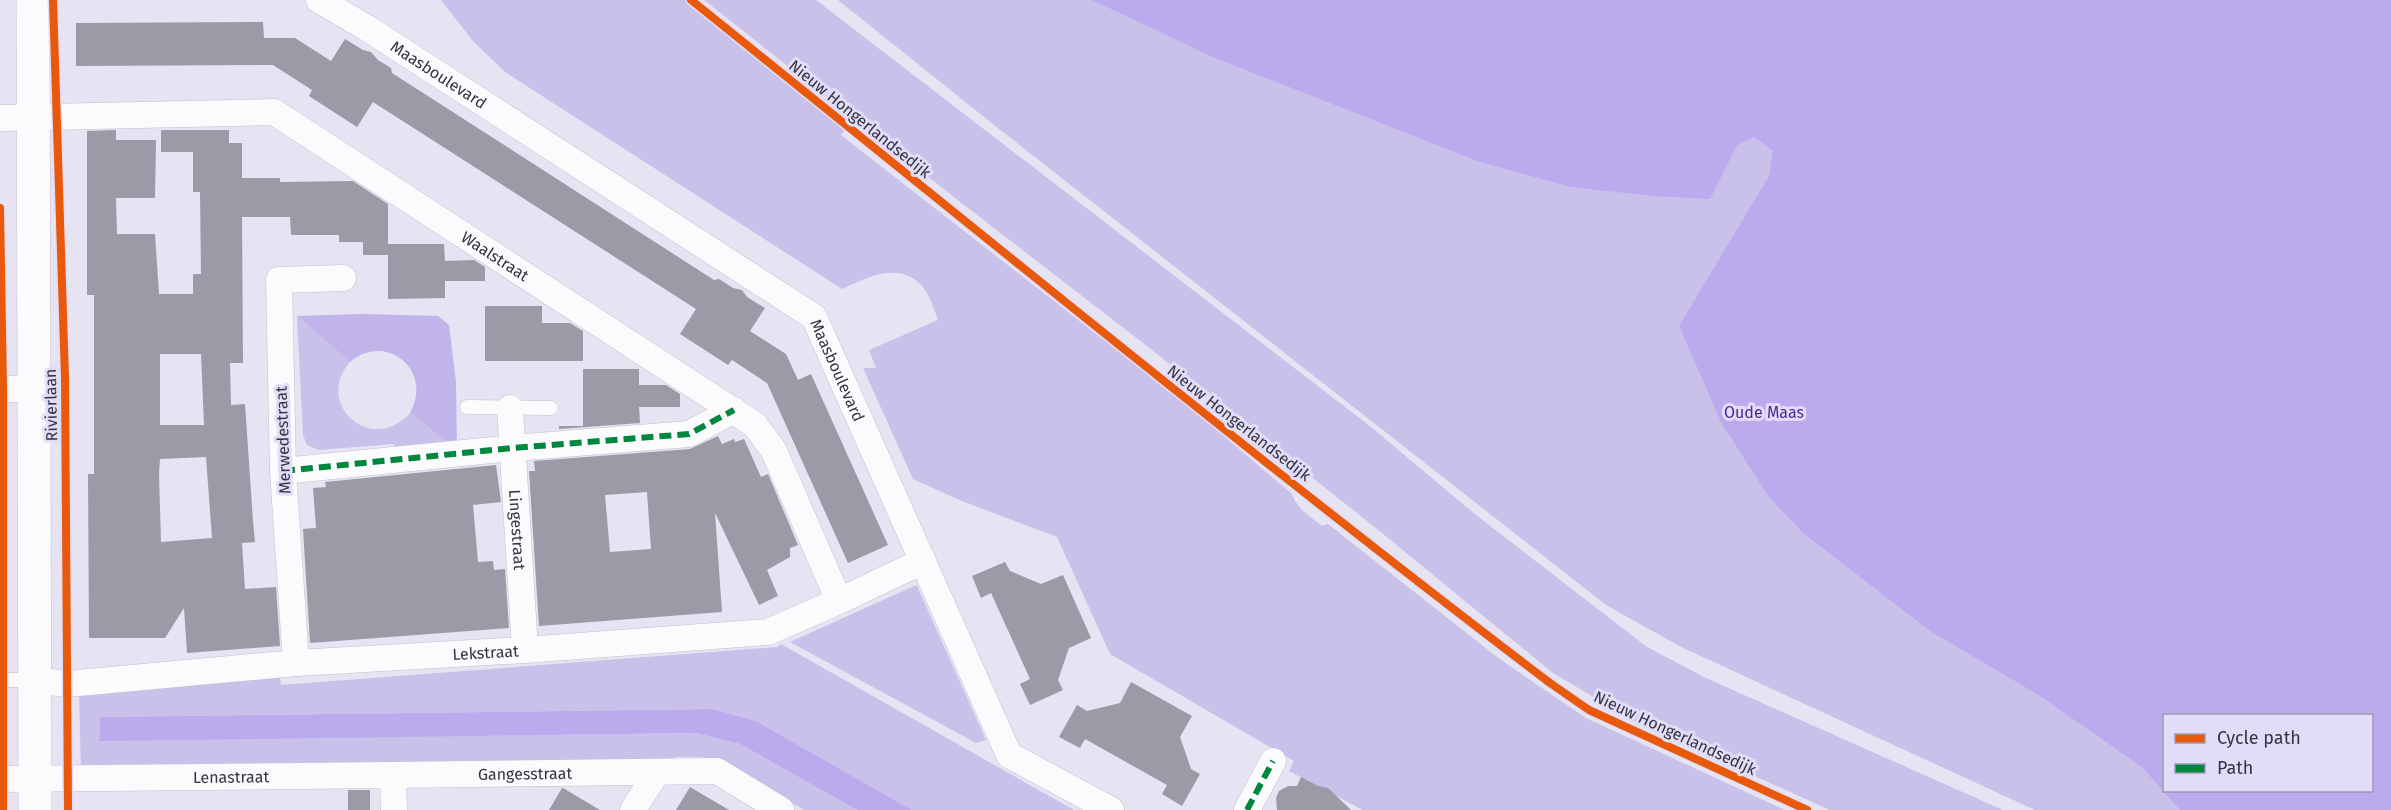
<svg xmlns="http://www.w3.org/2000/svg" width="2391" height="810" viewBox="0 0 2391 810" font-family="'Fira Sans',sans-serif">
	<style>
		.green { fill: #c9c1ea; fill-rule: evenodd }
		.forest { fill: #c0b4eb }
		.water { fill: #b9abed; fill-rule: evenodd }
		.building { fill: #9c9aa6; fill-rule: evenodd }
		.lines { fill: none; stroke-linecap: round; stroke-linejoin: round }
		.lane-casing { stroke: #c2c0cd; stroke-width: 15 }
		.street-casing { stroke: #c2c0cd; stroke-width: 27 }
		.secondary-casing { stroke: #c2c0cd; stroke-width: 34 }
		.lane { stroke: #fbfbfd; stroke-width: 14 }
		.street { stroke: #fbfbfd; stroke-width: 26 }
		.secondary { stroke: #fbfbfd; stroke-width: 33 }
		.quiet { stroke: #00873e; stroke-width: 6; stroke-dasharray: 12 6; stroke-linecap: butt }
		.cycleway-casing { stroke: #e1ddf9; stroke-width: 11 }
		.cycleway { stroke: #e8590c; stroke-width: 8 }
		.labels { text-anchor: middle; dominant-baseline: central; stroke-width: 6; stroke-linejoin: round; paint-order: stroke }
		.street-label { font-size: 16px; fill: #34333e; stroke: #e1ddf9 }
		.park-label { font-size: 16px; fill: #4b298e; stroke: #e1ddf9 }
	</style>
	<rect width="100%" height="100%" fill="#e6e3f3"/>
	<path class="green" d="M441,0H691L848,126L841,135L1187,405L1292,494C1297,509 1310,516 1322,526L1328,524L1501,660L1586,718L1785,810H1363L1289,771L1294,761L1110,654L1057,537L962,501L913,479L863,368H876L869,350L938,320C933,307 929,291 918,282C896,262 863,279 842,289L505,72L473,41Z
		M704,0H816L1371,427L1476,515L1647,647L1706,678L2003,810H1830L1637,723L1553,673L1377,529L1152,350L959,201Z
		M838,0H1535L2391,485V810H2035L1681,647L1606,605L994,125ZM2164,716H2372V790H2164Z
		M297,316L350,362C313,404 372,456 410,413L457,450L399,454L393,444L319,450L307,445L303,435Z
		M914,586H917L986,740L976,743L790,642Z
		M781,644L1074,810H912L756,721L713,709L100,717L99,740L696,733L740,744L857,810H804L726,764L702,757H676L644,766L81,770L79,692L280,676L281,685L777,647Z"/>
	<path class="forest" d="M362,314L438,316L449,325L456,382L457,450L410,413C434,372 387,331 350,362L297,316Z"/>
	<path class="water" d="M1092,0H2391V810H2180L2142,767L2037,694L1930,631L1803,533L1769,497L1722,424L1679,326L1769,176L1773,151L1754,137L1737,145L1710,199L1653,196L1571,187L1480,162L1215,58ZM2164,716H2372V790H2164Z
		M713,709L756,721L912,810H857L740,744L696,733L99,741L100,717Z"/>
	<path class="building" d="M263,22L264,38H295L331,61L345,39L363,50L371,52L378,60L391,68L392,73L714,280L719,279L733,288L742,290L747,297L765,308L750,331L786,354L798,380L811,374L888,545L848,563L767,383L732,360L728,365L680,334L696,309L373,102L357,127L309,96L312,90L273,65L76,66V23Z
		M116,130V140H156L155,198H116L117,234H155L159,294H193V274H201L200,192H193V152H161V130H229V143H242V178H280V182L353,181L388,204V255H363V242H339V235H291L290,217H242L243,363H230L231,405L245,404L253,521L255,542L242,543L245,589L276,587L280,646L187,653L184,608L165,638H89L88,474H94V295H87V131ZM160,354H201L204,425H160ZM206,457L212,538L161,542L159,474L160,459Z
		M388,244H444L445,261L474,260L485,267V281H445V298L388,299Z
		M485,306H542V323H570L583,331V361H485Z
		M583,369H639V385H666L680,394V407H639L640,423L559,429V426H583Z
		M718,436L722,444L734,439L735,442L744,439L761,477L768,474L798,545L790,548V557L767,570L778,596L759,605L715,513L722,612L539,626L529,471H535L534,461L690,449ZM647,492L651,549L610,552L605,495Z
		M496,465L501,502L473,505L478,562L493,561L494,570L505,569L509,628L310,643L303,529L316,528L313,488L326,487L325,482Z
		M1005,562L1010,571L1041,584L1063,575L1091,638L1069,648L1058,680L1063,690L1030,705L1020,684L1030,679L991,593L981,598L972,576Z
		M1131,682L1192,716L1180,737L1191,769L1200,774L1182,806L1162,794L1167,785L1085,739L1080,748L1059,737L1077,705L1087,711L1120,703Z
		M1301,777L1318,786L1328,788L1351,810H1277L1276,798L1279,791L1288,786H1297Z
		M690,787L729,810H676Z
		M562,788H563L600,810H549Z
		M348,790H370V810H348Z"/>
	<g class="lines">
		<defs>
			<path id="lane" d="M467,407L551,408
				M0,680H34"/>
			<g id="street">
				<path id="s1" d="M319,0L367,28L814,317L1009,755L1111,810"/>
				<path id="s2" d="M0,118L274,112L755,425L774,451L839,601"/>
				<path d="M0,389H34"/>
				<path id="s3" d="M510,408L525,650"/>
				<path d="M283,471L513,448L689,434L734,410"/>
				<path d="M296,663L283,471L279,280L343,278"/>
				<path id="s4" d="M34,680L67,684L296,663L525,650L768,632L839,601L923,561"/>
				<path id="s5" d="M393,775L717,771L781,810"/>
				<path id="s6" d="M0,779L393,775L394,810"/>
				<path d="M633,810L657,772"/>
				<path d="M1247,810L1273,761"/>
			</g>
			<path id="secondary" d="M33,0L35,810"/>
		</defs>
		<use href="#lane" class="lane-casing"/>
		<use href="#street" class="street-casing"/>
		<use href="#secondary" class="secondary-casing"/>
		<use href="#lane" class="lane"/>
		<use href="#street" class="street"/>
		<use href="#secondary" class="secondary"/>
		<path class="quiet" d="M283,471L513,448L689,434L734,410
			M1247,810L1273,761"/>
		<defs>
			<path id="cycleway" d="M53,0L65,378L68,810
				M691,0C976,229 1259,462 1550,683L1589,710L1807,810
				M0,208L3,389V810"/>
		</defs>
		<use href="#cycleway" class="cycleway-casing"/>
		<use href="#cycleway" class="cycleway"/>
	</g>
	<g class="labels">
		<g class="street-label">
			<text stroke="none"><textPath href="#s1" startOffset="141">Maasboulevard</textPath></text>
			<text transform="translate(860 119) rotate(39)">Nieuw Hongerlandsedijk</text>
			<text stroke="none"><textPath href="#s2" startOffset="538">Waalstraat</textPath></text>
			<text stroke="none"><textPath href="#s1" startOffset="646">Maasboulevard</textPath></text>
			<text transform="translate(51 405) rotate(-91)">Rivierlaan</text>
			<text transform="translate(1239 423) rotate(38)">Nieuw Hongerlandsedijk</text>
			<text transform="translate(283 440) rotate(-92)">Merwedestraat</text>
			<text stroke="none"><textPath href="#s3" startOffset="122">Lingestraat</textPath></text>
			<text stroke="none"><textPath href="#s4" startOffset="453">Lekstraat</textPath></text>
			<text transform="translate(1675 733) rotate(25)">Nieuw Hongerlandsedijk</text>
			<text stroke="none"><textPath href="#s5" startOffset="132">Gangesstraat</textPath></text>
			<text stroke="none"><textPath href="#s6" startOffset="231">Lenastraat</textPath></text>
		</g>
		<g class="park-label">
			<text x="1764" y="412">Oude Maas</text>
		</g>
	</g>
	<rect x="2163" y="714" width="210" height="78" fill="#e1ddf9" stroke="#9c99ae" stroke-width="1.5"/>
	<rect x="2175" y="734" width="30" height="9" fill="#e8590c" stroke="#9c99ae" stroke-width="1.5"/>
	<text x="2217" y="744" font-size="18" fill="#34333e">Cycle path</text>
	<rect x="2175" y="764" width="30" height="9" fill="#00873e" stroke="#9c99ae" stroke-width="1.5"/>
	<text x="2217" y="774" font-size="18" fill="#34333e">Path</text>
</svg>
